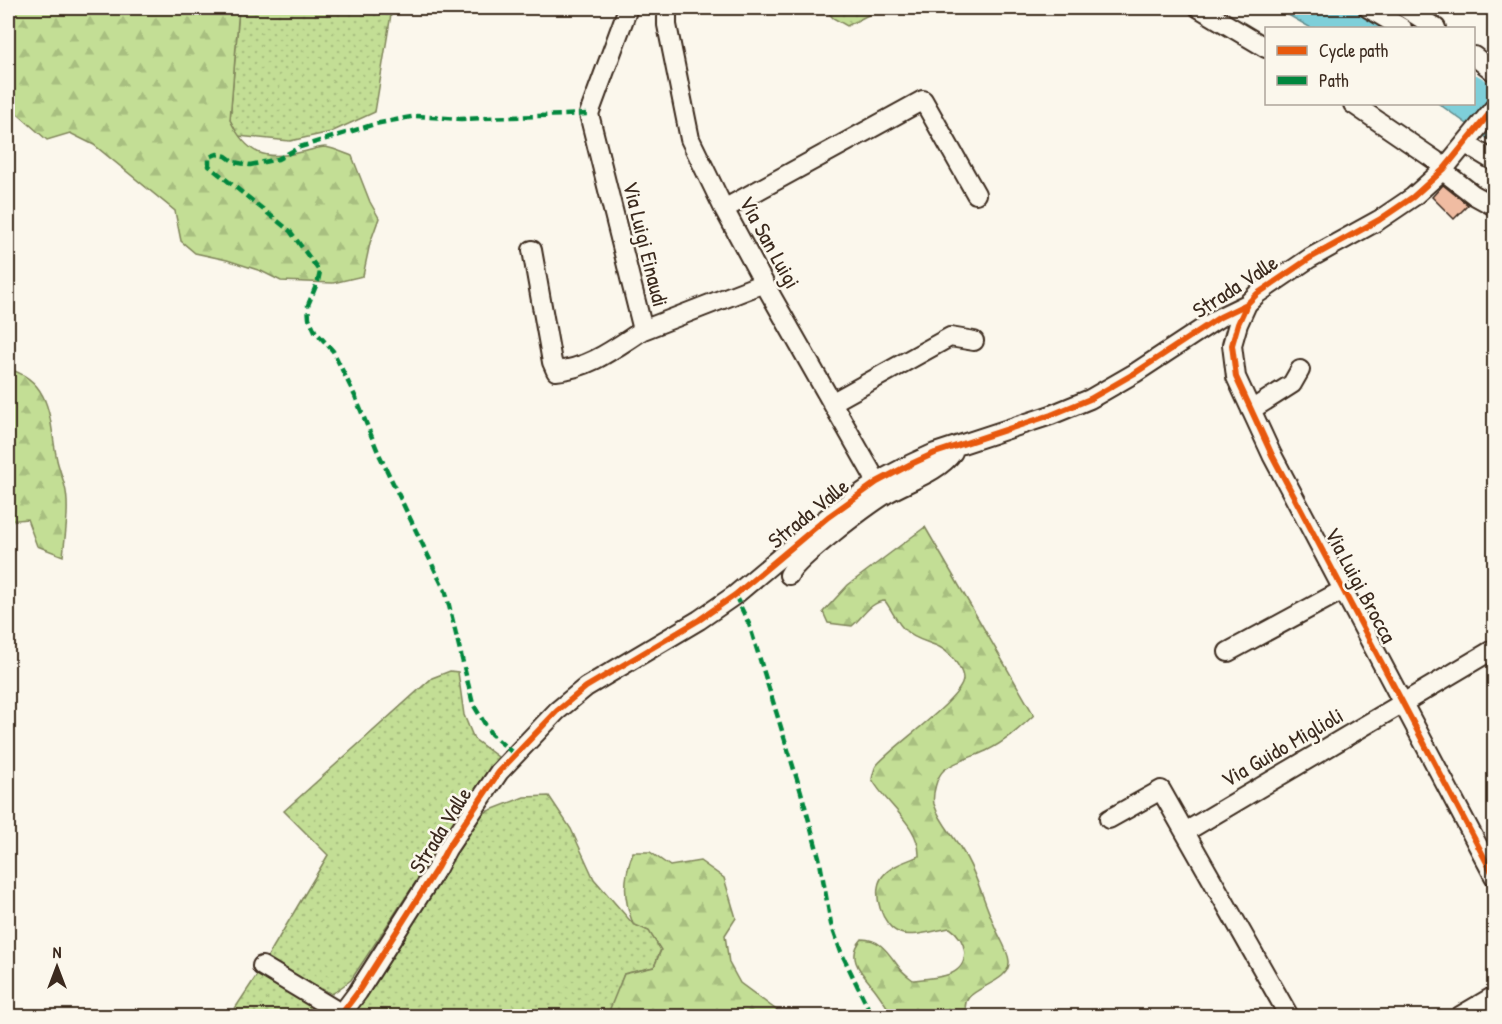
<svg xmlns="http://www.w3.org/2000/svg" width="1502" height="1024" viewBox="0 0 1502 1024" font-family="'Patrick Hand',sans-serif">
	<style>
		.grass { fill: url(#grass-dots); stroke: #7f845a; stroke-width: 1.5 }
		.forest { fill: url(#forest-firs); stroke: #7f845a; stroke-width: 1.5 }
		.water { fill: #7ecfd9; stroke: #638d8e; stroke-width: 1.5 }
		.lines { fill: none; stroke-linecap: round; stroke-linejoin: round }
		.canal { stroke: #7ecfd9; stroke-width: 15 }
		.building { fill: #f0bca2; stroke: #3b2a1e; stroke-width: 1.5 }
		.minor-casing { stroke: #3b2a1e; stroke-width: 22 }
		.minor { stroke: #fbf7ec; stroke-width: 18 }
		.quiet { stroke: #00873e; stroke-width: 4.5; stroke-dasharray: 9 4.5; stroke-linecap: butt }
		.cycleway-casing { stroke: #fbf7ec; stroke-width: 10 }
		.cycleway { stroke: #e8590c; stroke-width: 6 }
		.labels { text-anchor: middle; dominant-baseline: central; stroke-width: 5; stroke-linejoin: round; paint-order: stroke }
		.street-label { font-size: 22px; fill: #3b2a1e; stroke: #fbf7ec }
	</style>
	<defs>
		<pattern id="grass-dots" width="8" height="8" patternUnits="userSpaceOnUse" patternTransform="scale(1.5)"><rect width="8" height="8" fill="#c3de95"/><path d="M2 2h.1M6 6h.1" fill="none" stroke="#a8bf80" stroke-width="1.8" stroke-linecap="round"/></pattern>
		<pattern id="forest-firs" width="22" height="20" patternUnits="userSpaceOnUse" patternTransform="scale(1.5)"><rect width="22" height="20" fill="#c3de95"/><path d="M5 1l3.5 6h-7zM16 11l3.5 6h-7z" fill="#a8bf80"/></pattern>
	</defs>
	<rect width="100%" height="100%" fill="#fbf7ec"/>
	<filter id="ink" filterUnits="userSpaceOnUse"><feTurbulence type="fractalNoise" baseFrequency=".0167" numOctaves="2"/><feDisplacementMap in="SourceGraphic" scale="12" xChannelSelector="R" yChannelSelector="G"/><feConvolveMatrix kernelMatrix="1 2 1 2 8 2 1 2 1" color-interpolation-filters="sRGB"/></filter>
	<g filter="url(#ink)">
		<path class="grass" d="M239,8H392L375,112L331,132L290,141L238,136L230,120Z
			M824,8H882L847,26L833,18Z
			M450,671L458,672L464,715L474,739L498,757L351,980L332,994L265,961L328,855L284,811L432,678Z
			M549,796L571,829L594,879L633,924L649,931L661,949L654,967L624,974L610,1012L590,1016H345L471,820L488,811L524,797Z
			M259,972L319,1012L320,1016H230Z"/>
		<path class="forest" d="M8,8H239L230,120C247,155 265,161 302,152C309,151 318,147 325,147C333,148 344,153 352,156L370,202L379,218L370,243L363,276L333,283L281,281L261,271L227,260L195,253L181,241L175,211L94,145L70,133L47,140L11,108L8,104Z
			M8,369C54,381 49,424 57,460C59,469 63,478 65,487C70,506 65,536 63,556L37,546L27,519L8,521Z
			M925,527L1034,715C1019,729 1005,742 986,751C973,757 955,761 944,770C937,776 932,794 934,804C939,820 951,833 960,847C976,871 983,900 995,927C999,937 1008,950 1009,961C1011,988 952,986 968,1016H893C887,1007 881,997 874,988C862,973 845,958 862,939C881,939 888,953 899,967C902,972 908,976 913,980C924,979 939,978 950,974C972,965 967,939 950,928C937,930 911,938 900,933C882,927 871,892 882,877C890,866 907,861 919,856C920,825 885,804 872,779C873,775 874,769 876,766C891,747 963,699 963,679C963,671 955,660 950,655C939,642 918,643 906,631C897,624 892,610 885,601C871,601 862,618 852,626L828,623L823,612L848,585Z
			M633,852H650L670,866L700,861L724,878L736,918L725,935L729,963L740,983L775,1009L781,1016H590L609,1011L624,974L654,967L661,950L649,931L633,924C623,897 623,880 633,852Z"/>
		<path class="water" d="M1276,8H1355L1391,28H1311Z
			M1474,87L1494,101V143L1439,104H1474Z"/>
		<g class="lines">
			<path class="canal" d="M1474,82L1494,94"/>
		</g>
		<path class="building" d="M1443,185L1468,205L1454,219L1432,197Z"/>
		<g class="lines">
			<defs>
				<path id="minor" d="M628,8L589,114L643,330L764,283
					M667,8V25L690,139L724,209L764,283L877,482
					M1199,8L1266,48
					M1368,8L1402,28
					M1405,8L1436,28
					M1474,56L1494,72
					M1353,104L1435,160L1444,169
					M1466,144L1494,161
					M1443,171L1474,195L1494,206
					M724,209L923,100L976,194
					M532,250L552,362L556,371C590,368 615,348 643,330
					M1247,304L1238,324L1232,345L1236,377L1272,455L1494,876
					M833,402L950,337L974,341
					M1251,410L1292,384L1300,370
					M789,575C797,558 867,506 886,494C907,481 938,473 953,452
					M1228,652L1343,590
					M1109,819L1161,790L1289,1016
					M1185,832L1494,649
					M262,966L342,1014
					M340,1016L358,992L437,868L447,849L499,772L557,711L586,687L699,620L735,595L828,517L877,482L911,464L935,453L1051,415L1090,399L1135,373L1220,317L1247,304L1257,294L1310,258L1379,220L1413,197L1444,169L1494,108
					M1460,1016L1494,996"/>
			</defs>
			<use href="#minor" class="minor-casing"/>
			<use href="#minor" class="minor"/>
			<path class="quiet" d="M735,595L749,624L801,792L819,857L831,924L841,952L872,1016
				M514,754L491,734L473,704L446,593L378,452L355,396L333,351L315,331L309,318L308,305L318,281L320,272L290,231L209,166V157L217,154L226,156L234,162L250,165L278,159L300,147L375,124L416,116L461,119L589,114"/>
			<defs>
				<path id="cycleway" d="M1247,304L1238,324L1232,345L1236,377L1272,455L1494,876
					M340,1016L358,992L437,868L447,849L499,772L557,711L586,687L699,620L735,595L828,517L877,482L911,464L935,453L1051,415L1090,399L1135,373L1220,317L1247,304L1257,294L1310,258L1379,220L1413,197L1444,169L1494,108"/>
			</defs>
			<use href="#cycleway" class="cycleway-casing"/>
			<use href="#cycleway" class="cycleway"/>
		</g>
	</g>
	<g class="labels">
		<g class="street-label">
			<text transform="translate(770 242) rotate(61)">Via San Luigi</text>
			<text transform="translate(646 244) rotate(76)">Via Luigi Einaudi</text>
			<text transform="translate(1235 286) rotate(-33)">Strada Valle</text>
			<text transform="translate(808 513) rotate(-39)">Strada Valle</text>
			<text transform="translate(1361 585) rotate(62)">Via Luigi Brocca</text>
			<text transform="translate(1282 747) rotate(-30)">Via Guido Miglioli</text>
			<text transform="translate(440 830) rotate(-58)">Strada Valle</text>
		</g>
	</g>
	<rect width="1502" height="1024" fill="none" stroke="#fbf7ec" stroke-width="30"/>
	<rect x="15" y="15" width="1472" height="994" fill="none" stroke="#3b2a1e" stroke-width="2" filter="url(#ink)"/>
	<rect x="1265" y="27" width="210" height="78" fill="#fbf7ec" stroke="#aea59a" stroke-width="1.5"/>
	<rect x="1277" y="46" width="30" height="9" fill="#e8590c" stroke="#aea59a" stroke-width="1.5"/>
	<text x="1319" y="57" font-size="18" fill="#3b2a1e">Cycle path</text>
	<rect x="1277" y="76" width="30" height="9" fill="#00873e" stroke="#aea59a" stroke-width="1.5"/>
	<text x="1319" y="87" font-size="18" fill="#3b2a1e">Path</text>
	<g transform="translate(57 967)" stroke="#fbf7ec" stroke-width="4.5" paint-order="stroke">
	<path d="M0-4.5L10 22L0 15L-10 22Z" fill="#3b2a1e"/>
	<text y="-9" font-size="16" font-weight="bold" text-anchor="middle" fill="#3b2a1e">N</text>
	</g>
</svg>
